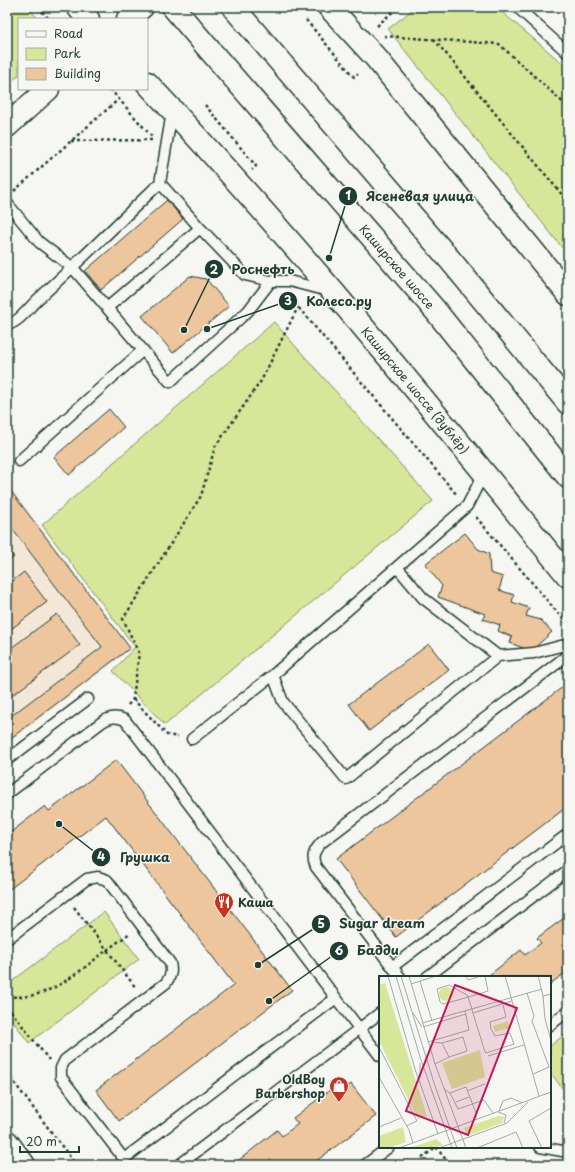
<svg xmlns="http://www.w3.org/2000/svg" width="575" height="1172" viewBox="0 0 575 1172" font-family="'Playpen Sans',sans-serif">
	<style>
		.built { fill: #f3e8d8 }
		.green { fill: #d8e699; stroke: #7c9266 }
		.building { fill: #edc69d; stroke: #1f3d34 }
		.lines { fill: none; stroke-linecap: round; stroke-linejoin: round }
		.service-casing { stroke: #1f3d34; stroke-width: 13 }
		.tertiary-casing { stroke: #1f3d34; stroke-width: 25 }
		.secondary-casing { stroke: #1f3d34; stroke-width: 25 }
		.primary-casing { stroke: #1f3d34; stroke-width: 25 }
		.path { stroke: #1f3d34; stroke-width: 2.5; stroke-dasharray: 3 3; stroke-linecap: butt }
		.service { stroke: #f6f6f2; stroke-width: 10 }
		.tertiary { stroke: #f6f6f2; stroke-width: 22 }
		.secondary { stroke: #f6f6f2; stroke-width: 22 }
		.primary { stroke: #f6f6f2; stroke-width: 22 }
		.labels { text-anchor: middle; dominant-baseline: central; stroke-width: 3; stroke-linejoin: round; paint-order: stroke }
		.street-label { font-size: 12px; fill: #1f3d34; stroke: #f6f6f2 }
		.poi-label { font-size: 12px; font-weight: bold; fill: #1f3d34; stroke: #f6f6f2; text-anchor: start }
		.inset-road { fill: none; stroke: #a0aca6; stroke-width: 1 }
		.view { fill: #c2185b; fill-opacity: 0.15; stroke: #c2185b; stroke-width: 2 }
		.inset-edge { fill: none; stroke: #1f3d34; stroke-width: 2 }
		.leader { fill: none; stroke: #1f3d34; stroke-width: 1.5 }
		.callout-dot { fill: #1f3d34; stroke: #f6f6f2; stroke-width: 1.5 }
		.mark-label { font-size: 12px; text-anchor: middle; font-weight: bold; fill: #fff }
		.callout-label { font-size: 13px; text-anchor: middle; font-weight: bold; fill: #1f3d34; stroke: #f6f6f2; stroke-width: 3; stroke-linejoin: round; paint-order: stroke }
	</style>
	<rect width="100%" height="100%" fill="#f6f6f2"/>
	<filter id="ink" filterUnits="userSpaceOnUse"><feTurbulence type="fractalNoise" baseFrequency=".025" numOctaves="2"/><feDisplacementMap in="SourceGraphic" scale="8" xChannelSelector="R" yChannelSelector="G"/><feConvolveMatrix kernelMatrix="1 2 1 2 8 2 1 2 1" color-interpolation-filters="sRGB"/></filter>
	<g filter="url(#ink)">
		<path class="built" d="M7,483L131,649L7,744Z"/>
		<path class="green" d="M7,7H28L38,19H19V75L7,85Z
			M416,7H496L568,68V255L388,29Z
			M274,322L433,501L165,725L113,671L135,647L42,525Z
			M104,912L139,959L29,1043L7,1013V985Z
			M568,1032V1096L550,1072V1046Z"/>
		<path class="building" d="M167,200L183,219L101,290L85,271Z
			M190,276L206,279L229,306L173,353L142,316Z
			M109,409L124,427L69,475L54,457Z
			M7,486L130,648L7,741V719L102,647L7,522Z
			M465,533L478,549L489,554L490,573L503,577L499,590L514,595L512,602L529,608L526,616L541,620L552,632L531,651L510,643L512,637L498,631L500,625L483,619L485,614L438,597L442,586L425,564Z
			M7,548L14,557L7,562Z
			M24,572L47,602L7,632V585Z
			M57,614L80,645L7,699V651Z
			M429,644L449,670L369,731L349,704Z
			M568,683V806L396,937L336,859Z
			M116,760L292,990L119,1121L96,1090L234,985L106,816L7,891V835L45,806L49,811Z
			M568,915V971L550,984V977H489L488,976L521,950L525,955L541,943L537,938Z
			M338,1084L342,1090L351,1084L376,1116L311,1165H235L234,1164L277,1130L282,1136L298,1124L293,1118Z"/>
		<g class="lines">
			<defs>
				<path id="service" d="M517,7L568,53
					M160,183L172,112
					M7,203L39,242L73,268L170,382L248,311L271,281H289L328,291
					M107,308L200,228
					M7,325C19,322 28,309 37,300C79,262 119,222 160,183L200,228L245,275L271,281
					M19,461L143,350
					M484,473L467,506L397,567L423,598L498,656L534,653L568,644
					M397,567L273,675L283,702L346,779L498,656
					M192,739L273,675
					M7,760L88,699
					M7,794L102,722C110,717 116,716 125,720L380,1056
					M7,939L87,879L98,877L107,880L170,963C172,971 171,976 166,983L65,1060L61,1068V1077L124,1159
					M392,967L568,834
					M400,977L316,867C311,857 314,851 321,843L568,655
					M427,977L568,870
					M550,1025L568,1011
					M540,1147L568,1152
					M122,1165L124,1159L336,998
					M179,1165L380,1013
					M365,1165L389,1147"/>
				<path id="tertiary" d="M7,1142L24,1165"/>
				<g id="secondary">
					<path d="M78,7L88,19"/>
					<path d="M329,7L376,58L568,294"/>
					<path d="M128,19L142,7"/>
					<path id="s1" d="M147,83C295,241 432,408 568,576"/>
					<path d="M7,126L48,89"/>
				</g>
				<g id="primary">
					<path id="s2" d="M173,7L207,47L435,310L568,477"/>
					<path d="M233,7L451,261L568,403"/>
				</g>
			</defs>
			<use href="#service" class="service-casing"/>
			<use href="#tertiary" class="tertiary-casing"/>
			<use href="#secondary" class="secondary-casing"/>
			<use href="#primary" class="primary-casing"/>
			<path class="path" d="M38,7L49,19
				M306,20L354,77L358,74
				M377,26L398,7
				M384,36L499,44L568,107
				M434,39L568,202
				M110,89L153,138
				M205,105L256,166L252,170
				M71,141L152,140
				M14,191L119,99
				M294,297L298,307L457,495
				M476,517L568,625
				M133,699L167,735L178,737
				M128,705L133,699L139,653L123,619L201,496L215,447L261,381L298,307
				M74,907L107,950L130,933
				M7,996C47,1002 77,973 107,950L136,988
				M7,1006L49,1060
				M7,1073L76,1165
				M422,1158L436,1147L450,1165"/>
			<use href="#service" class="service"/>
			<use href="#tertiary" class="tertiary"/>
			<use href="#secondary" class="secondary"/>
			<use href="#primary" class="primary"/>
		</g>
	</g>
	<defs>
		<symbol id="restaurant-pin" viewBox="-11 -11 22 30"><path d="M0 17L-7.5 6A9.5 9.5 0 1 1 7.5 6Z" fill="#c8321e" stroke="#f6f6f2"/><path d="M-5-6h1v4h1v-4h1v4h1v-4h1v5L-1.5 .5V6h-2V.5L-5-1ZM5-6V6H3V1.5H1.5Q1.5-4 5-6Z" fill="#fff"/></symbol>
		<symbol id="shop-pin" viewBox="-11 -11 22 30"><path d="M0 17L-7.5 6A9.5 9.5 0 1 1 7.5 6Z" fill="#c8321e" stroke="#f6f6f2"/><path d="M-5-2.5h2.3a2.7 3.5 0 0 1 5.4 0H5L5.5 6h-11ZM-1.5-2.5h3a1.5 2.3 0 0 0-3 0Z" fill="#fff"/></symbol>
	</defs>
	<g fill-rule="evenodd">
		<use href="#restaurant-pin" x="213" y="891" width="22" height="30"/>
		<use href="#shop-pin" x="328" y="1075" width="22" height="30"/>
	</g>
	<g class="labels">
		<g class="street-label">
			<text stroke="none"><textPath href="#s2" startOffset="343">Каширское шоссе</textPath></text>
			<text stroke="none"><textPath href="#s1" startOffset="408">Каширское шоссе (дублёр)</textPath></text>
		</g>
		<g class="poi-label">
			<text x="238" y="902">Каша</text>
			<text x="325" y="1079" text-anchor="end">OldBoy<tspan x="325" dy="14">Barbershop</tspan></text>
		</g>
	</g>
	<g transform="translate(379 976)">
		<rect width="172" height="172" fill="#f6f6f2"/>
		<path d="M6,7L48,140L39,143L0,65V9ZM60 18a7 7 0 1 1 14 0a7 7 0 1 1-14 0ZM129,45L131,52L116,56L114,50ZM101,74L106,101L73,113L63,87ZM120,140L125,141L123,147L88,160L85,152ZM24,151L27,166L10,172H0V160ZM57,163L64,169L54,172H31Z" fill="#d8e699"/>
		<path class="inset-road" d="M9,0L36,93L59,158M17,0L41,81L73,172M22,0L55,107L78,172M30,0L56,88L87,172M87,0L89,4L102,0M106,0L109,15L100,18L89,21L79,24L64,28L61,26L58,13L70,9L88,19L89,20V21L93,33V34L106,76L107,77L135,68L131,57L116,60L112,53L111,46L127,41L124,29M126,0L160,120M159,0L164,20L172,18M41,5L53,45M32,8L57,0M148,17L155,40L153,45L170,91L154,98M164,20L166,43L172,64M34,37L43,51M94,37L133,25M43,47L163,13M44,51L87,38M49,66L90,54L86,35M53,66L63,67L70,81L56,88M63,67L84,61L88,75L70,81M0,71L38,145L27,150M109,80L145,69M0,101L30,154L34,167M41,102V87M65,113L71,117L87,111L97,137V144M88,115L106,108M71,117L79,133L105,124L114,137M77,126L90,121M120,135L124,125L132,122L143,127M119,136L127,139L125,147M0,151L22,142M20,172L172,116M60,172L128,147L149,126M98,172L137,156L144,172M163,172L150,145L172,132"/>
		<path class="view" d="M76,9L138,32L89,159L27,135Z"/>
		<rect width="172" height="172" class="inset-edge"/>
	</g>
	<path class="leader" d="M329 258L348 196M184 330L214 269M207 329L288 301M59 824L101 857M258 965L321 924M269 1001L339 951"/>
	<g class="callout-dot">
		<circle cx="329" cy="258" r="4"/>
		<circle cx="184" cy="330" r="4"/>
		<circle cx="207" cy="329" r="4"/>
		<circle cx="59" cy="824" r="4"/>
		<circle cx="258" cy="965" r="4"/>
		<circle cx="269" cy="1001" r="4"/>
		<circle cx="348" cy="196" r="10"/>
		<circle cx="214" cy="269" r="10"/>
		<circle cx="288" cy="301" r="10"/>
		<circle cx="101" cy="857" r="10"/>
		<circle cx="321" cy="924" r="10"/>
		<circle cx="339" cy="951" r="10"/>
	</g>
	<g class="mark-label">
		<text x="348" y="200">1</text>
		<text x="214" y="274">2</text>
		<text x="288" y="305">3</text>
		<text x="101" y="861">4</text>
		<text x="321" y="928">5</text>
		<text x="339" y="955">6</text>
	</g>
	<g class="callout-label">
		<text x="420" y="201">Ясеневая улица</text>
		<text x="263" y="274">Роснефть</text>
		<text x="339" y="306">Колесо.ру</text>
		<text x="145" y="862">Грушка</text>
		<text x="382" y="928">Sugar dream</text>
		<text x="378" y="955">Бадди</text>
	</g>
	<rect width="575" height="1172" fill="none" stroke="#f6f6f2" stroke-width="24"/>
	<rect x="12" y="12" width="551" height="1148" fill="none" stroke="#1f3d34" stroke-width="1.5" filter="url(#ink)"/>
	<rect x="18" y="18" width="130" height="72" fill="#f6f6f2" stroke="#a0aca6"/>
	<rect x="26" y="31" width="20" height="6" fill="#f6f6f2" stroke="#a0aca6"/>
	<text x="54" y="38" font-size="12" fill="#1f3d34">Road</text>
	<rect x="26" y="48" width="20" height="12" fill="#d8e699" stroke="#a0aca6"/>
	<text x="54" y="58" font-size="12" fill="#1f3d34">Park</text>
	<rect x="26" y="68" width="20" height="12" fill="#edc69d" stroke="#a0aca6"/>
	<text x="54" y="78" font-size="12" fill="#1f3d34">Building</text>
	<path d="M20 1146v6h59v-6" fill="none" stroke="#1f3d34" stroke-width="2"/>
	<text x="26" y="1146" font-size="12" fill="#1f3d34" stroke="#f6f6f2" stroke-width="3" paint-order="stroke">20 m</text>
</svg>
